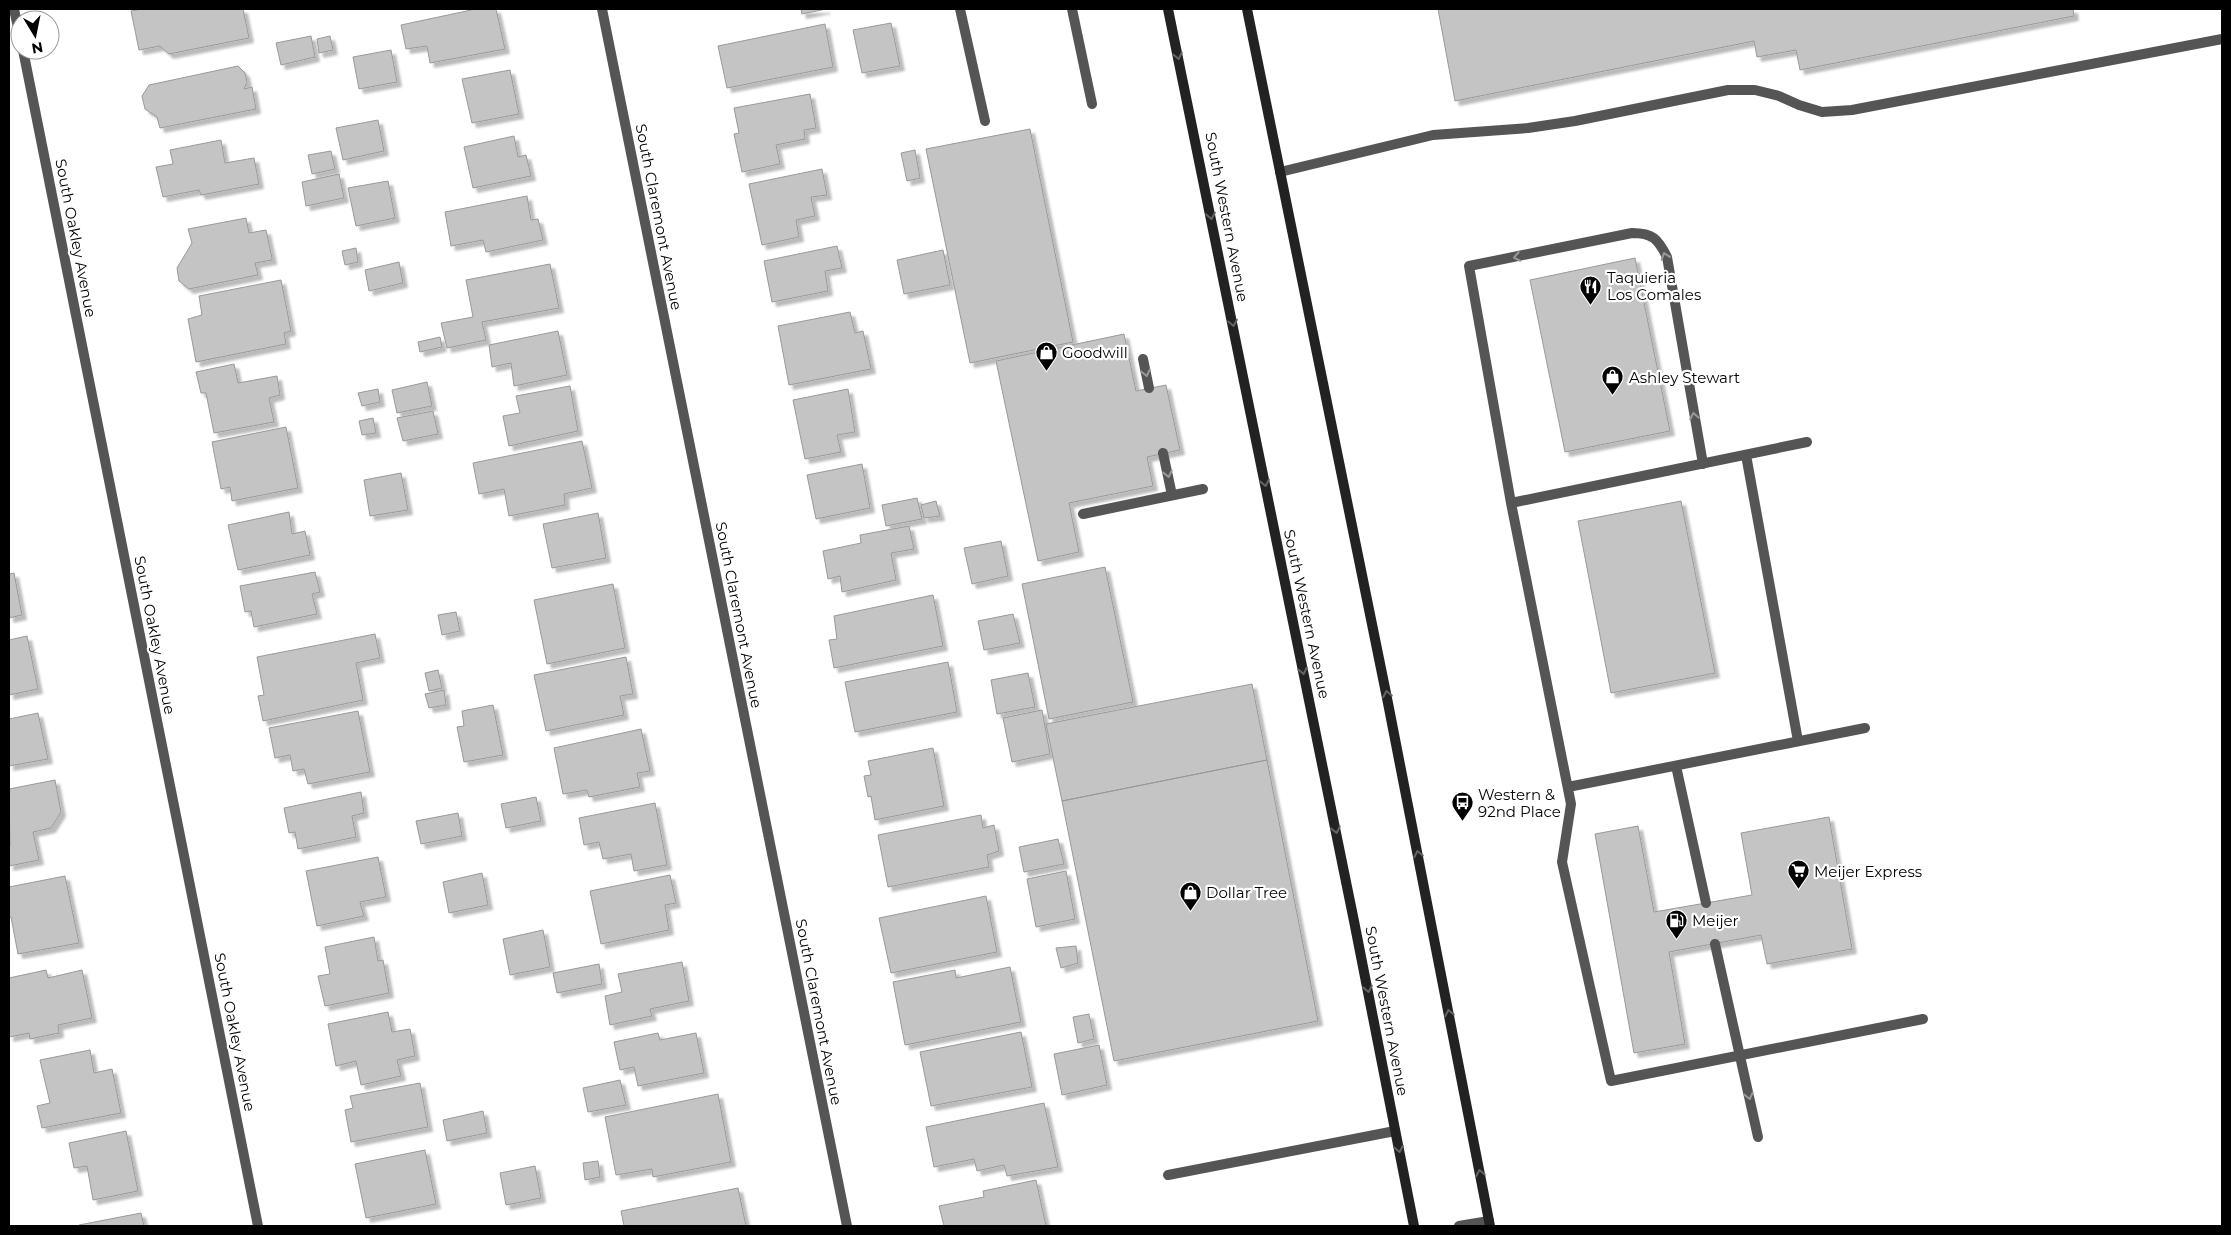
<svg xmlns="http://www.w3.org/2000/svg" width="2231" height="1235" viewBox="0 0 2231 1235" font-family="Montserrat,sans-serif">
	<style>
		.building { fill: #c4c4c4; stroke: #999; filter: url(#shadow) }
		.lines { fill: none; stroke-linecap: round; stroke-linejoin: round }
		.lane { stroke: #555; stroke-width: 10 }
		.street { stroke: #555; stroke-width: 10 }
		.secondary { stroke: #222; stroke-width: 10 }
		.oneway { stroke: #646464 }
		.oneway2 { stroke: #999 }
		.labels { text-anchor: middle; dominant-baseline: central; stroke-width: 4.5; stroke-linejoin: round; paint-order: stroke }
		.street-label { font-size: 15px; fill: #000; stroke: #fff }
		.poi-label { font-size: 15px; fill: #000; stroke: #fff; text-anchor: start }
	</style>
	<defs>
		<filter id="shadow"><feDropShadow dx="4.5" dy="4.5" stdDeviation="1" flood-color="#0004"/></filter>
	</defs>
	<rect width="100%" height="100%" fill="#fff"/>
	<path class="building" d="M142,9H243L249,38L169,54L160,46L139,50L131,11Z
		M476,9H496L505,49L430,63L427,46L406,49L401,25Z
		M801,9H826L802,14Z
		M1438,9H2073L2074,16L1800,70L1796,50L1757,57L1754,41L1455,101Z
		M891,23L900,66L862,73L853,30Z
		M825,24L833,67L727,88L718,46Z
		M311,36L315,57L281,65L276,43Z
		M330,36L333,50L319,53L317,39Z
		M391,50L397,82L359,89L353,57Z
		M238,66L245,73L247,82L244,89L252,87L256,109L160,128L157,117L145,109L142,96L149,85Z
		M510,70L519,114L472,123L462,79Z
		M810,94L816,128L804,130L805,139L776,145L780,164L742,172L734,134L739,133L734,108Z
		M378,120L384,151L343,160L336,128Z
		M1030,129L1073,342L970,363L926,149Z
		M514,136L518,157L526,155L531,176L473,188L464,147Z
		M221,140L225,163L254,158L259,184L201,195L199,190L163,197L156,167L173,164L170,150Z
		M915,150L920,178L907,181L901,153Z
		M331,151L335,169L312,174L308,155Z
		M822,169L827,195L811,197L815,216L796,220L799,237L762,245L749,184Z
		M339,174L344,198L306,206L302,182Z
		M388,181L395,218L356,226L348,188Z
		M527,196L531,220L538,219L543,240L486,252L483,240L451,246L445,212Z
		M246,218L249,233L266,230L272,258V260L255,263L258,275L189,289L179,281L177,268L192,243L188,229Z
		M837,246L842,268L825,271L828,291L772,302L764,261Z
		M356,248L358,262L345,265L342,251Z
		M943,250L950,285L904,294L897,260Z
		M1635,258L1670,431L1565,452L1530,280Z
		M399,262L403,283L369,291L365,270Z
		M550,264L559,308L482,322L486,340L447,348L441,323L473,317L466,280Z
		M281,280L291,331L284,333L286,344L196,362L188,319L202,315L199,296Z
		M850,312L855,333L863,331L871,369L789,385L778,326Z
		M558,331L567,375L514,386L511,363L492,367L489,345Z
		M1124,334L1136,391L1166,385L1180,450L1147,457L1153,486L1069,503L1079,552L1038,561L996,361Z
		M440,337L442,347L420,352L418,342Z
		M234,364L238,383L277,376L280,395L269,398L274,422L214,433L206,393H201L196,372Z
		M427,382L432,406L397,413L392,390Z
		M570,386L578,431L509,446L503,416L520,413L516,396Z
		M378,389L380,402L362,406L358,393Z
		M848,389L855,432L837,435L841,452L805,459L793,400Z
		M433,411L438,434L403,441L397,418Z
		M373,418L376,433L362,435L359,421Z
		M286,427L298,488L232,501L230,487L221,489L212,442Z
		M582,441L592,488L564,494L565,505L509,516L504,489L479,494L473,463Z
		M862,464L870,508L816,519L807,475Z
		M401,473L408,510L370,516L364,480Z
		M917,498L922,519L886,526L882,505Z
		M936,501L940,516L924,518L921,505Z
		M1681,501L1715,673L1611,693L1578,521Z
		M289,512L292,534L305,531L310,555L238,570L228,525Z
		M598,513L606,558L552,568L543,524Z
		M909,526L914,549L891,553L896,580L842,592L840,576L828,579L823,551L861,543L860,535Z
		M1001,541L1008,576L972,584L964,548Z
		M1105,567L1133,702L1049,719L1022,584Z
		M315,572L320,592L312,594L317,614L254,627L251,611L245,612L240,586Z
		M14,573L22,615L9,618V574Z
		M613,584L625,648L547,664L534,600Z
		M933,595L943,646L834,668L829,640L837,639L834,616Z
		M456,612L460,631L442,635L438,615Z
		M1013,614L1020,643L984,650L978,621Z
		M375,634L380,658L356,663L363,700L263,721L258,696L264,695L257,657Z
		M27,636L38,689L9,695V640Z
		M626,657L633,694L620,696L624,715L546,731L534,675Z
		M948,662L957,712L855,732L845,682Z
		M438,670L442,688L429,691L425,673Z
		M1028,673L1035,707L997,714L991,680Z
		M1252,684L1267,760L1062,801L1046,724Z
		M444,690L446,705L429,708L425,694Z
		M493,705L503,755L464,762L457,727L464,726L462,711Z
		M1042,710L1050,754L1012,762L1003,718Z
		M358,711L370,772L308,784L304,769L293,771L290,755L275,758L269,728Z
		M38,713L48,759L9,766V719Z
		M641,729L650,771L637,773L640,787L589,797L587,790L563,794L554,748Z
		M933,748L944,806L875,820L871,796L868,797L864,776L871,775L868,761Z
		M1267,760L1318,1021L1114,1061L1062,801Z
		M55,780L61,812L51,828L33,832L39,860L9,866V846H10L9,789Z
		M361,792L364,813L352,816L356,837L298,849L295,832L289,833L284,808Z
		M536,797L541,821L506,828L501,804Z
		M655,803L667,865L634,871L631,854L603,859L599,842L584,845L579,818Z
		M458,813L462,836L421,844L416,821Z
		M981,815L983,828L994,825L999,851L987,855L989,867L888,887L878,835Z
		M1829,817L1852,949L1767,964L1761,935L1669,952L1685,1044L1634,1053L1595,834L1638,826L1654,912L1752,895L1741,833Z
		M1058,839L1064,864L1024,872L1019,847Z
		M378,857L386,897L360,902L364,916L317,926L306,871Z
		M1066,871L1075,919L1036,927L1027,879Z
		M482,873L488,905L449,913L443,882Z
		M670,875L676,903L665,905L669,930L601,944L590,891Z
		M65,876L79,943L18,954L11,917L9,918V887Z
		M986,896L997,952L891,973L879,918Z
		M543,930L550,967L510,975L503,939Z
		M374,937L378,961L383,960L389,993L325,1006L318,976L330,974L325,947Z
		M1076,946L1078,963L1061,968L1056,948Z
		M682,962L689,1001L650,1009L652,1016L610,1025L605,996L622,992L618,974Z
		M599,964L602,984L557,993L553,973Z
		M1010,967L1021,1022L905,1045L893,982L955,970L956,978Z
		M46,970L48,978L82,970L92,1018L58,1025L59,1033L30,1039L29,1033L9,1037V978Z
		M388,1012L392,1032L410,1029L415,1056L397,1060L401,1076L361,1085L356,1061L336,1066L328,1024Z
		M1089,1014L1094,1039L1078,1043L1073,1017Z
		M1021,1032L1032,1087L931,1106L920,1052Z
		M658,1033L660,1040L696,1033L704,1073L638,1086L634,1067L620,1070L614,1042Z
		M1099,1045L1107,1085L1062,1095L1054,1054Z
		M90,1050L94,1073L112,1069L121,1113L42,1128L37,1106L50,1103L40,1060Z
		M620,1080L626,1105L588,1112L583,1088Z
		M420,1083L428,1127L351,1142L345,1110L353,1108L350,1096Z
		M718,1094L731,1162L653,1177L652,1169L616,1175L605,1117Z
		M1044,1103L1058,1167L1007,1176L1004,1165L977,1171L974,1159L934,1167L926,1127Z
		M483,1111L487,1133L447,1141L443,1120Z
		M126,1131L138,1191L93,1200L87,1166L74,1168L69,1143Z
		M425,1150L436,1204L366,1218L355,1164Z
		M598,1161L600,1177L585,1180L583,1163Z
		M535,1166L541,1198L506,1205L500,1173Z
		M1036,1180L1046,1226H944L939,1206L984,1197L983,1191Z
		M738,1188L746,1226H624L621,1211Z
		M141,1213L144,1226H79V1225Z"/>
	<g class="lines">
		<path class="lane" d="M960,9L985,121
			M1072,9L1092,104
			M1280,172L1433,135L1528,128L1575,121L1728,90H1755L1779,96L1799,105L1822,112L1852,110L2222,39
			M1143,359L1149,388
			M1807,442L1511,503L1571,804L1562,862L1611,1081L1923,1019
			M1163,453L1172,495
			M1746,455L1798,741
			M1511,503L1469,266L1632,233C1653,233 1658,239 1667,257L1703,464
			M1083,514L1203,489
			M1676,766L1706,903
			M1568,787L1865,728
			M1715,944L1758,1137
			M1168,1175L1395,1131"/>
		<path class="street" d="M14,9L20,37
			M602,9L847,1226
			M23,50L258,1226
			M1459,1226L1489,1221"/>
		<path class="secondary" d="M1168,9L1354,921L1414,1226
			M1247,9L1387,698L1490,1226"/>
	</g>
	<defs><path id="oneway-chevron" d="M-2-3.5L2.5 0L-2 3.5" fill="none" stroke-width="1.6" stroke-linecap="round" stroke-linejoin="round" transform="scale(1.25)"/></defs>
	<g class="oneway">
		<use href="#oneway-chevron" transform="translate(1178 56) rotate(78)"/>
		<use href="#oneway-chevron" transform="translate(1211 216) rotate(79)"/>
		<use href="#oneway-chevron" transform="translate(1233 323) rotate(79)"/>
		<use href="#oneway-chevron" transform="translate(1265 483) rotate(79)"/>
		<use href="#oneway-chevron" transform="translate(1303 671) rotate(78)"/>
		<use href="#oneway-chevron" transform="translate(1387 694) rotate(-101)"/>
		<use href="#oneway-chevron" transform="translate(1336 830) rotate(78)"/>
		<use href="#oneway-chevron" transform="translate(1418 854) rotate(-101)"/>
		<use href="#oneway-chevron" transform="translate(1368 989) rotate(79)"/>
		<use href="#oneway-chevron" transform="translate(1449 1013) rotate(-101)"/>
		<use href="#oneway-chevron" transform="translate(1399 1149) rotate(79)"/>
		<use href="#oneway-chevron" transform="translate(1480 1173) rotate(-101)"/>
	</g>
	<g class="oneway2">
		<use href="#oneway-chevron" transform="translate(1665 256) rotate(-109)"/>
		<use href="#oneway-chevron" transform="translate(1517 257) rotate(169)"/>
		<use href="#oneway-chevron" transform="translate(1146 373) rotate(78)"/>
		<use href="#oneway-chevron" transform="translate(1694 416) rotate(-100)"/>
		<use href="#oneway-chevron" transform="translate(1168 474) rotate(78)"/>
		<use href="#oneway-chevron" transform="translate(1749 1096) rotate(77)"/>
	</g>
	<defs>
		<symbol id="restaurant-pin" viewBox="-11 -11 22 30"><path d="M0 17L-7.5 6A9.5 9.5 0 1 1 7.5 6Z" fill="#000" stroke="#fff"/><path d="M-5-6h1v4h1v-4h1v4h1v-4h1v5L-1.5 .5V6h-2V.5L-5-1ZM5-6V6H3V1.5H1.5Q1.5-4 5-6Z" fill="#fff"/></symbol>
		<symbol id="shop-pin" viewBox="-11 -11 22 30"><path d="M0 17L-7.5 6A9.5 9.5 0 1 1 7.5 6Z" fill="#000" stroke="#fff"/><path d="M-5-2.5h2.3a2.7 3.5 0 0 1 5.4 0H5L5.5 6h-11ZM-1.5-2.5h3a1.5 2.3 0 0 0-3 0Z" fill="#fff"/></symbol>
		<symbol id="bus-pin" viewBox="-11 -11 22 30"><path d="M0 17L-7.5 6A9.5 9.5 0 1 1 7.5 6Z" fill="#000" stroke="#fff"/><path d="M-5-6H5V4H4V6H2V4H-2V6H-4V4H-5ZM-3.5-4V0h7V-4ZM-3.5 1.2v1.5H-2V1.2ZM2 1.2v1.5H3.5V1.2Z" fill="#fff"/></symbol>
		<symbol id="supermarket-pin" viewBox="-11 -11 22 30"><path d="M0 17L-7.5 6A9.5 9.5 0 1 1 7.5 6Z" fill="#000" stroke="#fff"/><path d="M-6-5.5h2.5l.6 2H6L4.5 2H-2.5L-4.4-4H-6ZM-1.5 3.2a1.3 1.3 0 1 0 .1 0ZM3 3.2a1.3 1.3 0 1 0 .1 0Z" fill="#fff"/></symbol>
		<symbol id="fuel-pin" viewBox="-11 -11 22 30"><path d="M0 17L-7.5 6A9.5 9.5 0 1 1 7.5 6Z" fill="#000" stroke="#fff"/><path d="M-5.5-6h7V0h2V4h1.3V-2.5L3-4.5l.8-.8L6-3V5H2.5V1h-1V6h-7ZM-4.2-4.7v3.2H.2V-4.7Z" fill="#fff"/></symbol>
	</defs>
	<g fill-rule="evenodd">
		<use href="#restaurant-pin" x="1578" y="274" width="25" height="34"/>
		<use href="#shop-pin" x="1034" y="340" width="25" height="34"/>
		<use href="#shop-pin" x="1600" y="364" width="25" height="34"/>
		<use href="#bus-pin" x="1450" y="790" width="25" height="34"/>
		<use href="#supermarket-pin" x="1786" y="858" width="25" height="34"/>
		<use href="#shop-pin" x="1178" y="880" width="25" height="34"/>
		<use href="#fuel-pin" x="1664" y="908" width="25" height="34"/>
	</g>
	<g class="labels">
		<g class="street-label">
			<text transform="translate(659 217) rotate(79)">South Claremont Avenue</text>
			<text transform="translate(1227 217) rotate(79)">South Western Avenue</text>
			<text transform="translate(76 238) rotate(79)">South Oakley Avenue</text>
			<text transform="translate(1307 614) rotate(78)">South Western Avenue</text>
			<text transform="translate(739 615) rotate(79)">South Claremont Avenue</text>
			<text transform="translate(155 635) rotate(79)">South Oakley Avenue</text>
			<text transform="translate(1387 1011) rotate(79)">South Western Avenue</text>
			<text transform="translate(819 1012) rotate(79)">South Claremont Avenue</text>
			<text transform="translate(235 1032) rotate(79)">South Oakley Avenue</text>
		</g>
		<g class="poi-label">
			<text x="1607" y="277">Taquieria<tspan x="1607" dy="17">Los Comales</tspan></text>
			<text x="1062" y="352">Goodwill</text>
			<text x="1629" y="377">Ashley Stewart</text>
			<text x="1478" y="794">Western &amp;<tspan x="1478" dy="17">92nd Place</tspan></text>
			<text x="1814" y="871">Meijer Express</text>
			<text x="1206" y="892">Dollar Tree</text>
			<text x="1692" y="920">Meijer</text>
		</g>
	</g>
	<rect width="2231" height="1235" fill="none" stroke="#000000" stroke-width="20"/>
	<g transform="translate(35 35) rotate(170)"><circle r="24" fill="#ffffff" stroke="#999999"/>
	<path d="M0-4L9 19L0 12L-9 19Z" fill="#000000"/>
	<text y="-8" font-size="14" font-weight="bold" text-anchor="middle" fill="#000000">N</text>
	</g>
</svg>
